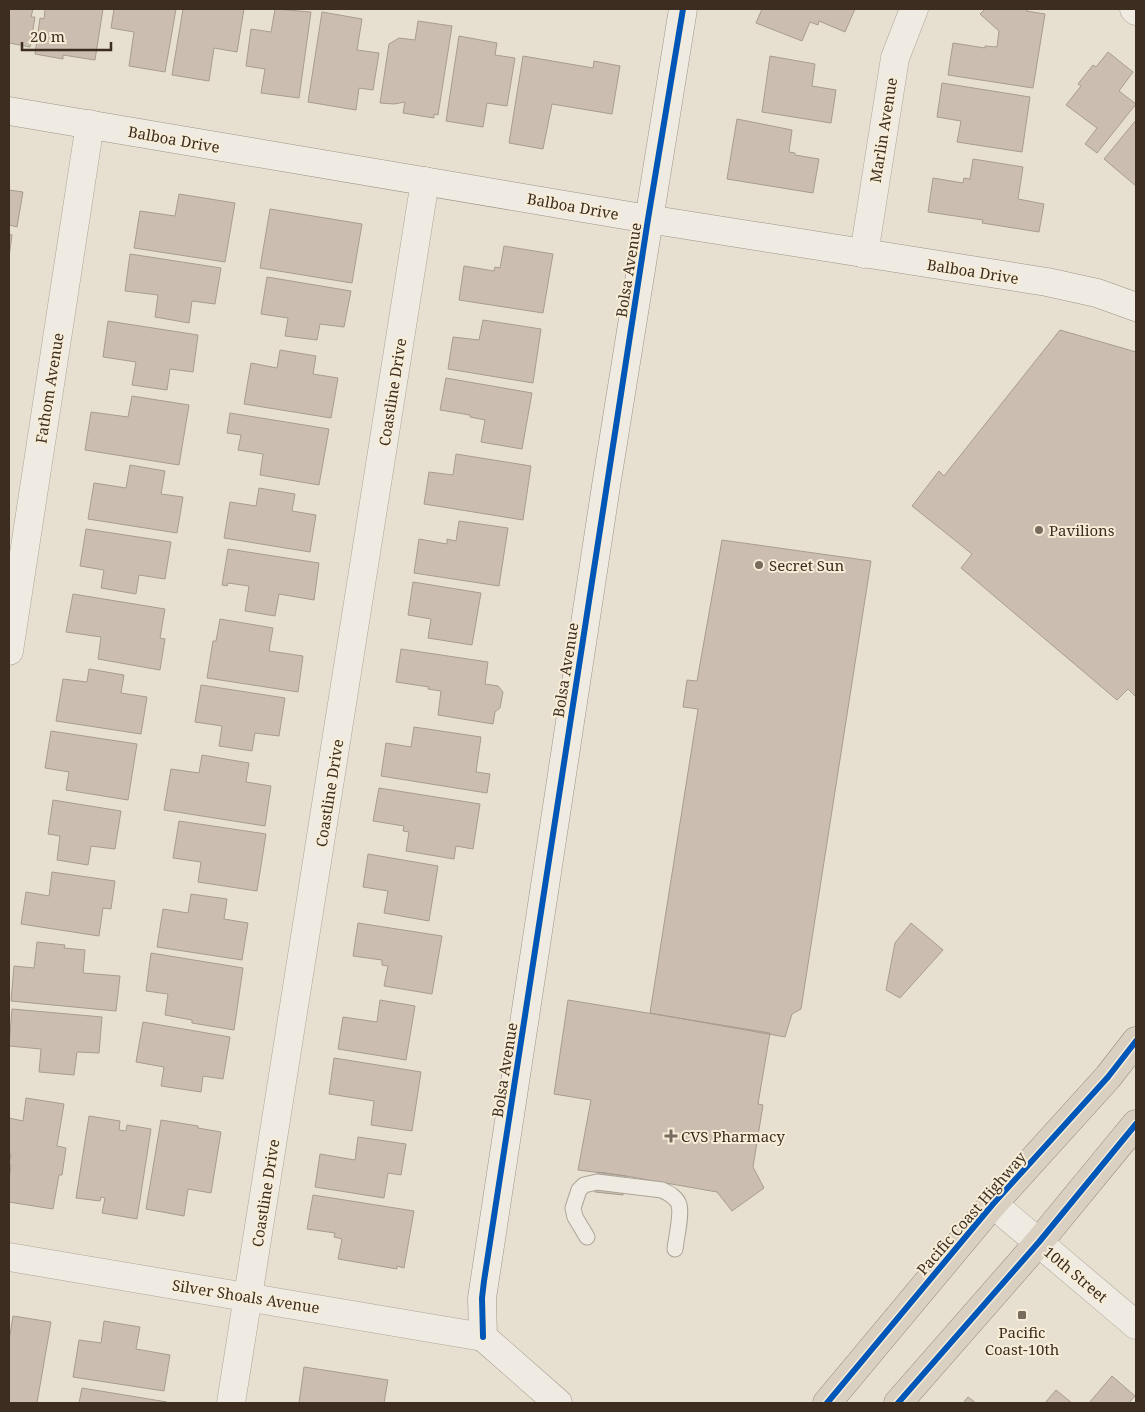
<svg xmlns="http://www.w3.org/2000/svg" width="1145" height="1412" viewBox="0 0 1145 1412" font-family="'Noto Serif',serif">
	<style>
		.building { fill: #cbbeb1; stroke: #a89c8f }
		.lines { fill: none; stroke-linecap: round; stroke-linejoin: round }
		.lane-casing { stroke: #aca599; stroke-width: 17 }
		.street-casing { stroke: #aca599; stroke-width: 29 }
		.secondary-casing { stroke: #9c9488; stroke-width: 29 }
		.highway-casing { stroke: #928a80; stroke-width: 29 }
		.lane { stroke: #efeae2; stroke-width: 15 }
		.street { stroke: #efeae2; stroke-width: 28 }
		.secondary { stroke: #efeae2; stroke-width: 28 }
		.highway { stroke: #dad0c2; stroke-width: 28 }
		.cycleway-casing { stroke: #f7edd7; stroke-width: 9 }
		.cycleway { stroke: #0057b8; stroke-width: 6 }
		.poi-dot { fill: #786c5e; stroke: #f7edd7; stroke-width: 2 }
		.labels { text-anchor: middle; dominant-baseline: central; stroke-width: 4; stroke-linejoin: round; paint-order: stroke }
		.street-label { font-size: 15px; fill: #3c2d20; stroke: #f7edd7 }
		.poi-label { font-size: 15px; fill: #3c2d20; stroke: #f7edd7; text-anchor: start }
	</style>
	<rect width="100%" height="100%" fill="#e7e0d0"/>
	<path class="building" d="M9,9H33L31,17H35L30,47L9,43Z
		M45,9H103L95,60L63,55V59L35,54L40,18L44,19Z
		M114,9H176L165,72L129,66L134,32L111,28Z
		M183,9H244L237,52L214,48L209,81L172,75Z
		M275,9L311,12L299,98L261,93L265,69L246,66L251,29L271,32Z
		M762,9H855L845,32L819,21L818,25L810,22L802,41L756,23Z
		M985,9H1029L1026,11L1045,14L1033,88L948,75L953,43L985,48V46L997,47L999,31L980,14Z
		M322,12L362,19L357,50L379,53L373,90L359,88L356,110L308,102Z
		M418,21L452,26L438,115L434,114V118L403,113L405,102L394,104L380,103L389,44L399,38L415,40Z
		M459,36L497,43L495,55L515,58L507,106L487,103L483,127L446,121Z
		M1108,52L1133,72L1119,91L1136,104L1097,153L1085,144L1097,128L1066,105L1081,86L1078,84L1093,65L1096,67Z
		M523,56L593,68L594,61L620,66L612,114L552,104L543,149L509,143Z
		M770,56L815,64L812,86L836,90L831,123L762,112Z
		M942,83L1030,97L1022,152L957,142L961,121L937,117Z
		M737,119L792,130L789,152L795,153V155L819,159L813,193L727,179Z
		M1136,120V186L1104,159Z
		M973,159L1023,167L1018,199L1044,204L1039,232L982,223L983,220L928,212L933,178L963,183L964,178L970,179Z
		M9,190L23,192L17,227L9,225Z
		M179,194L235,203L225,262L134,248L140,211L175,216Z
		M270,209L362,224L352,283L260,268Z
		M9,234L12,235L9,257Z
		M504,246L553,254L543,313L459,300L464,266L494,271L495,267L500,268Z
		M130,254L221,268L215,304L192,301L189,323L155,317L158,295L125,291Z
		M267,277L351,291L344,327L320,324L317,340L285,336L288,318L261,314Z
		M483,320L541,329L533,383L448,369L453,337L479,340Z
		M108,321L198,335L193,372L170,369L167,390L132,385L136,362L103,357Z
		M1060,330L1136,352V697L1128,689L1117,700L961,568L972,554L912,506L939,471L944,476Z
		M280,350L316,356L313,374L338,378L331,418L244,404L251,363L277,368Z
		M446,378L532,393L522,449L481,442L485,420L470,417V415L440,410Z
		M132,396L189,405L179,465L85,450L91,412L128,417Z
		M230,413L329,429L319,485L260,475L263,454L238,450L241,435L227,433Z
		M456,454L531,466L523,520L424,504L429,472L453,475Z
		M130,465L165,471L161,494L183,497L177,533L88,519L94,483L126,488Z
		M259,488L295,494L292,511L316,515L310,552L224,538L230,502L256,506Z
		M459,521L508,528L499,586L414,573L419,539L447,544V539L456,541Z
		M86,529L171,542L165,579L139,575L136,594L101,588L104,570L80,566Z
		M722,540L871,561L801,1009L792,1014L785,1037L650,1013L698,709L683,707L687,680L697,681Z
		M228,549L319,563L314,600L279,594L275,616L245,611L249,586L228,583L227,586L222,585Z
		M413,582L481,593L472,645L428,638L431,619L408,615Z
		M73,594L165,609L160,638L165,639L160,670L98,659L101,637L66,632Z
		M220,619L273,628L269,651L303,656L298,692L207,678L213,641H216Z
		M401,649L488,662L485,684L498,686L503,692L500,708L495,712L493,724L438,715L441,691L428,689L429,687L396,682Z
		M89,669L124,675L121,693L147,697L141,734L56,721L63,679L87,682Z
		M201,685L285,698L279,736L255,733L252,751L219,746L222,726L195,722Z
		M414,727L481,737L476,772L490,774L487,793L381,776L386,743L411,747Z
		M51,731L137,744L128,800L66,790L69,772L45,768Z
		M202,755L249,763L246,782L271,786L265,826L164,810L171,769L199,773Z
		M379,788L480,804L473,849L456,846L454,859L406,851L409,832L403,831L404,826L373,821Z
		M53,800L121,811L115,849L91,846L88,865L57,860L60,836L48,834Z
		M179,821L266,834L257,891L198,882L201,862L173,858Z
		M368,854L438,866L429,921L384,913L388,891L363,887Z
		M52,872L115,881L111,909L103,908L99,936L21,924L26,892L49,896Z
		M191,894L227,899L224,919L248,923L242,960L157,947L163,909L188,913Z
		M358,923L442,936L432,994L384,986L388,966L382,965V960L353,956Z
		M911,923L943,950L900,998L886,990L895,943Z
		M37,942L65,945L64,948L85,950L83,973L120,976L116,1011L11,1001L14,966L34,968Z
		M151,953L243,968L234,1030L192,1023V1020L165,1015L168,994L146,991Z
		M380,1000L415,1006L406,1060L338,1049L343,1017L377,1022Z
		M568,1000L770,1033L758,1104L763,1105L753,1167L764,1188L732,1211L717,1192L626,1176L578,1170L591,1100L554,1094Z
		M12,1009L102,1017L99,1053L77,1052L74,1075L39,1072L41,1049L9,1046Z
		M143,1022L230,1037L223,1079L203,1076L201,1092L161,1086L164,1067L136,1062Z
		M334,1058L421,1072L412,1131L371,1125L374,1101L329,1094Z
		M26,1098L64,1104L57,1146L66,1148L62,1175H59L53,1209L9,1202V1181L11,1165H9L11,1154L9,1153V1118L23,1121Z
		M89,1116L120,1121L119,1130L126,1131L127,1125L151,1129L137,1219L102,1213L105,1198L101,1197L100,1201L76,1198Z
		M161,1120L198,1126V1128L221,1132L211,1193L188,1189L184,1216L146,1209Z
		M358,1137L406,1144L401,1175L388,1173L384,1198L315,1187L320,1154L355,1160Z
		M598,1172L626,1176L623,1195L595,1192Z
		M313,1195L414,1211L404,1268L397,1266V1269L338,1259L342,1239L334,1237L335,1233L307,1229Z
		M13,1316L51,1322L37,1403H9V1341Z
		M104,1321L140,1327L136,1349L170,1355L164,1391L73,1377L79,1340L101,1343Z
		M304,1367L388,1380L384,1403H299Z
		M1112,1376L1135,1396L1129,1403H1089Z
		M82,1388L167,1402L166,1403H79Z
		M1056,1390L1072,1403H1045Z
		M968,1397L976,1403H963Z"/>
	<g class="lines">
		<defs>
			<path id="lane" d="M587,1237L575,1217L573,1208L579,1190L584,1185L597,1182L662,1190C668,1193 677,1197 679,1205C682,1215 676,1238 675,1249"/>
			<path id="street" d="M1134,9L1136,11
				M864,254L895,58L914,9
				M9,651L90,124
				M993,1204L1136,1325
				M9,1257L483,1337
				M231,1403L425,181"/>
			<path id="secondary" d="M9,111L648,219L1047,282L1097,293L1136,307
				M558,1403L483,1337L482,1298L606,486L683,9"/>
			<path id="highway" d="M827,1403L993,1204L1108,1077L1136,1041
				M898,1403L1039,1242L1136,1124"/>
		</defs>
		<use href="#lane" class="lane-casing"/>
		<use href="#street" class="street-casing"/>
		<use href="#secondary" class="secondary-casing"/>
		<use href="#highway" class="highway-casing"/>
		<use href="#lane" class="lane"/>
		<use href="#street" class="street"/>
		<use href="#secondary" class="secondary"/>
		<use href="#highway" class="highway"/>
		<defs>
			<path id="cycleway" d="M483,1337L482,1298L484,1281L648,219L683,9
				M827,1403L993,1204L1108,1077L1136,1041
				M898,1403L1039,1242L1136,1124"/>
		</defs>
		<use href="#cycleway" class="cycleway-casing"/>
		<use href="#cycleway" class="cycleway"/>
	</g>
	<g class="poi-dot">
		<circle cx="1039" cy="530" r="5"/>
		<circle cx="759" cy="565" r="5"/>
		<path d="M668.5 1128.5h5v5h5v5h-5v5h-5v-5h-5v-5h5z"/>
		<rect x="1017" y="1310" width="10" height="10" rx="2.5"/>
	</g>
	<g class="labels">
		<g class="street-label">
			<text transform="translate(883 130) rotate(-81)">Marlin Avenue</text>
			<text transform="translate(174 139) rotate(10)">Balboa Drive</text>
			<text transform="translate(573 206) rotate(10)">Balboa Drive</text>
			<text transform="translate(628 270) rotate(-81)">Bolsa Avenue</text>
			<text transform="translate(973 271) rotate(9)">Balboa Drive</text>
			<text transform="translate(49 388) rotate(-81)">Fathom Avenue</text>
			<text transform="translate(392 392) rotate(-81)">Coastline Drive</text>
			<text transform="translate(565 670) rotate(-81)">Bolsa Avenue</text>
			<text transform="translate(329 793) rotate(-81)">Coastline Drive</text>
			<text transform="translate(504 1070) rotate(-81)">Bolsa Avenue</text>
			<text transform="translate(265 1193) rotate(-81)">Coastline Drive</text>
			<text transform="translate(971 1213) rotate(-49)">Pacific Coast Highway</text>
			<text transform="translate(1076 1274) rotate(40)">10th Street</text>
			<text transform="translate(246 1296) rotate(9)">Silver Shoals Avenue</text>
		</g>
		<g class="poi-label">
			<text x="1049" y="530">Pavilions</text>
			<text x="769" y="565">Secret Sun</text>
			<text x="681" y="1136">CVS Pharmacy</text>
			<text x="1022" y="1332" text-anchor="middle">Pacific<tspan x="1022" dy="17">Coast-10th</tspan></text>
		</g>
	</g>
	<rect width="1145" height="1412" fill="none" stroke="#3c2d20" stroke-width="20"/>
	<path d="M22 42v8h89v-8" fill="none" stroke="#3c2d20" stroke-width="2.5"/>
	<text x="30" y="42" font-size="15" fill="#3c2d20" stroke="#f7edd7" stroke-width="4" paint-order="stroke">20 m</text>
</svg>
